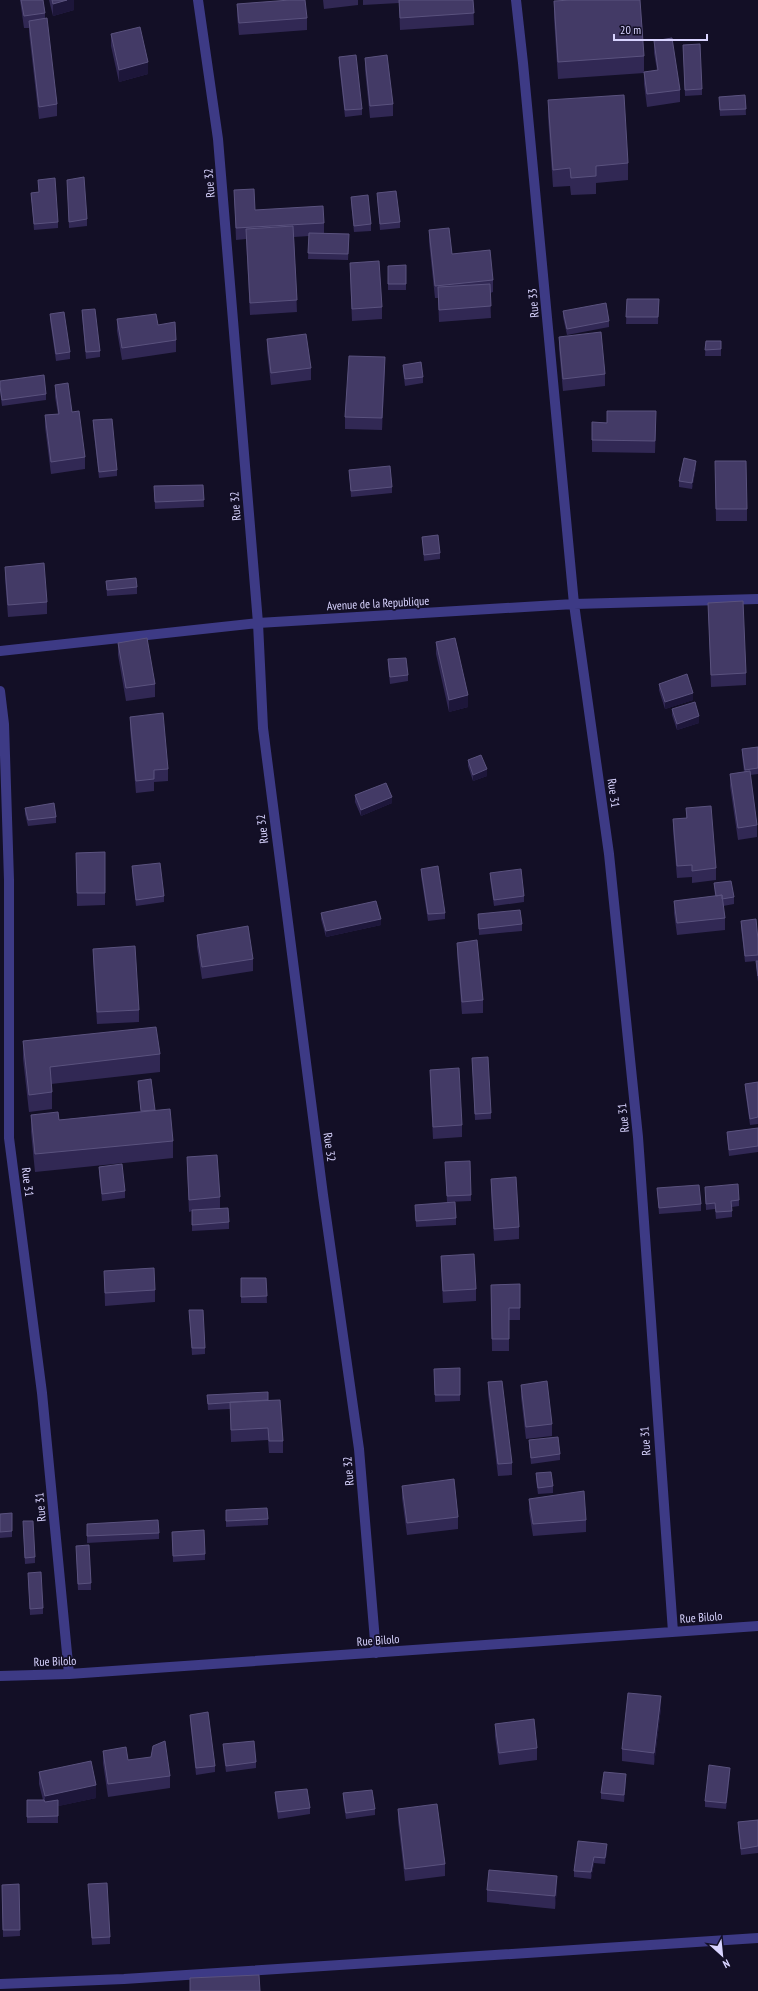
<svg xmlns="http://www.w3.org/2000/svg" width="758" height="1991" viewBox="0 0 758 1991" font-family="'PT Sans Narrow',sans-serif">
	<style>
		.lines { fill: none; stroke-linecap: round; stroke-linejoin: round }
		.minor { stroke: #3d3a85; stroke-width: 10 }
		.wall { fill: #312854 }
		.shaded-wall { fill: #1d163a }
		.building { fill: #433a66; stroke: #5a527e }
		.labels { text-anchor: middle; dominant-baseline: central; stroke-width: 3.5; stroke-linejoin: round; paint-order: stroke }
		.street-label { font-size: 12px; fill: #d9d4ff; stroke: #130f26 }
	</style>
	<rect width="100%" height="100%" fill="#130f26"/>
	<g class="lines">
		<path class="minor" d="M198,0L218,139L258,623L263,728L323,1195L359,1449L376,1653
			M516,0L523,63L574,604L609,854L638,1137L673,1632
			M0,651L258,623L574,604L758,599
			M0,691L4,724L9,880V1138L42,1393L69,1674
			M0,1676L69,1674L758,1626
			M0,1984L124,1979L758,1938"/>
	</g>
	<path class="wall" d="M20,0H43L45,13V19L57,104V116L39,119L29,33V28H24Z
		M49,0H74V10L53,16Z
		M323,0H358V5L324,9Z
		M363,0H473L474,25L400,30L399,3L363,5Z
		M554,1L644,56V72L657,70L654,53V41L680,90V102L647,107L644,84V73L558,79L554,18Z
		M237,4L307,18V30L239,35L237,16Z
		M111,34L148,74L119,82L111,46Z
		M683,45L702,89V95L685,96Z
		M339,57L362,109V115L345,117L339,64Z
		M365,58L393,104V116L370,118L365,70Z
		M745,95L746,115L720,116L719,97Z
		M548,100L628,163V180L596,183V194L571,195L570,186L553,187L548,117Z
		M38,180L58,222V228L34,230L31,193L39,192Z
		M67,180L87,219V226L69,228Z
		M234,190L255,210L324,223V233L349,240L348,260L308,259L309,236L294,237L297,312L250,315L246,239L236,240Z
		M377,193L400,222V228L380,230L377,199Z
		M351,197L371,224V231L354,232L351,203Z
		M429,230L452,254L493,280V292L490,293L491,318L439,322L438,298H435L429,242Z
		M350,263L382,307V319L352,321L350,275Z
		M406,265V290H388V266Z
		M627,299H659L658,324H626Z
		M82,310L100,351V357L86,359L82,316Z
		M563,311L609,321V327L567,335L563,317Z
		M50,314L70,352V359L56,361L50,320Z
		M117,319L158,325L176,340V352L122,360L117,331Z
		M559,337L605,374V386L563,391L559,349Z
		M267,339L311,368V380L271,385L267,351Z
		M706,341H721V356H705Z
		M403,365L423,377V383L405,386L403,371Z
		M385,369L382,430L345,429V417Z
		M0,381L46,394V400L2,406L0,392Z
		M55,385L72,412L85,457V469L51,474L45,427V415L58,414L55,397Z
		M93,420L117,470V476L99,478L93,426Z
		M592,422L656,424L655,453L592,452Z
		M696,467L692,489L679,487V481Z
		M349,470L392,487V493L351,497Z
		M715,473L747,509V521H716Z
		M203,485L204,507L155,509L154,486Z
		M422,537L440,553V559L424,561Z
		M5,567L47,602V614L8,617L5,579Z
		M106,581L137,587V594L107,596Z
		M708,603L746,673V685L711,687Z
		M436,642L468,707L449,712L436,654Z
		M118,643L155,684V697L126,701L118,655Z
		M388,659L408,675V681L390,684L388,666Z
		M659,684L693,700L665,709L659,690Z
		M672,709L699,723L677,730L672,715Z
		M130,717L168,769V781L154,782V791L136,793L130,729Z
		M758,747V774L750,775L757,825V837L738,840L730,786V774L744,772L742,755V749Z
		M468,760L487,776L473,781L468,766Z
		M355,795L392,803L361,816L355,802Z
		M25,808L56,817V823L28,826L25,814Z
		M686,808L716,868V880L692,883V877L677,878L673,831V819L686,818Z
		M105,852V905L77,906L76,853Z
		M132,866L164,896V902L136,906L132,873Z
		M421,869L445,913V919L428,921L421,876Z
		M490,873L524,896V902L494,906L490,879Z
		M714,883L734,897V904L723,906L725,918V930L677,935L674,913V901L715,896Z
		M321,913L381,925L326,937L321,919Z
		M478,914L522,924V931L479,935Z
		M741,921L758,940V982L756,967V961L745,962L741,927Z
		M197,935L253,959V971L202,979L197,947Z
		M457,943L483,1000V1013L462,1014L457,955Z
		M93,949L139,1010V1022L97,1024L93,961Z
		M23,1041L160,1054V1072L51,1084L52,1092V1109L29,1112L23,1059Z
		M472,1058L491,1113V1119L475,1120Z
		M430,1070L462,1125V1137L433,1139L430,1082Z
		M138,1081L173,1141V1158L35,1172L31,1132V1115L59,1120L141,1111L138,1087Z
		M758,1082V1124L750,1125L745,1090V1084Z
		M758,1128V1152L729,1156L727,1138V1132Z
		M187,1157L220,1197V1209L229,1222V1229L192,1231V1211L189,1212L187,1169Z
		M445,1162L471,1195V1201L447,1202Z
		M99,1167L125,1191V1198L102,1201L99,1173Z
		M491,1179L519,1227V1239L494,1241L491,1191Z
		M705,1187L739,1200V1206L732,1207V1217L716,1219L715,1209L706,1210Z
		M657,1188L701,1204V1211L659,1214Z
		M415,1205L456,1218V1225L416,1227Z
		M441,1256L476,1289V1301L443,1303L441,1268Z
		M104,1271L155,1290V1302L105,1306Z
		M241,1278H266L267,1303H241Z
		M520,1284V1320H509V1351H492L491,1285Z
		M189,1310L205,1348V1354L192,1355Z
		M460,1368V1401L435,1402L434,1369Z
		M488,1382L512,1463V1475L498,1476L488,1394Z
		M521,1385L552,1424V1436L526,1439L521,1397Z
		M207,1395L268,1400L283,1441V1453H269L268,1440L231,1442L230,1409L208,1410Z
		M529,1440L560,1454V1460L531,1464L529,1447Z
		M536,1473L553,1486V1493L538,1494L536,1480Z
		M402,1486L458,1517V1529L407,1535L402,1498Z
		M529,1499L586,1520V1532L533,1536L529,1511Z
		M226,1510L268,1519V1525L226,1527Z
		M12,1513V1537L0,1538V1514Z
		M87,1524L159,1533V1539L87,1543Z
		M23,1528L35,1557V1563L25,1564Z
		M172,1532L205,1554V1560L173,1562Z
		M76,1552L91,1583V1590H78Z
		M28,1579L43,1608V1614L30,1615Z
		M661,1708L654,1765L622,1761V1749Z
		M190,1715L215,1766V1772L196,1775L190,1721Z
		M495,1724L537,1748V1760L499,1765L495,1736Z
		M223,1744L256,1762V1768L226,1772L223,1751Z
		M103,1751L170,1776V1788L108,1797L103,1763Z
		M39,1772L96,1798L58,1806V1823H27V1800H43L39,1784Z
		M730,1774L726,1809L705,1807V1801Z
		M626,1781L624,1802L601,1799V1793Z
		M275,1792L310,1808V1814L278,1819L275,1799Z
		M343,1793L375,1809V1815L346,1819L343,1800Z
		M398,1809L445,1864V1876L405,1881L398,1821Z
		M758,1820V1853L741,1855L738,1829V1822Z
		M578,1841L607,1851L605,1864L594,1863L591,1879L574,1877V1871Z
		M19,1884L20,1936L3,1937L2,1885Z
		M88,1884L110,1937V1944L92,1945Z
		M557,1888L555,1909L487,1902V1890Z"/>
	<path class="shaded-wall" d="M67,0H74V10L53,16V4Z
		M148,62V74L119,82V70Z
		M385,357V369L382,430V418Z
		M696,461V467L692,489V483Z
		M693,693V700L665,709V702Z
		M468,695V707L449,712V700Z
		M699,716V723L677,730V724Z
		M487,769V776L473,781V775Z
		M392,797V803L361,816V810Z
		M381,919V925L326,937V931Z
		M661,1696V1708L654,1765V1753Z
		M730,1768V1774L726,1809V1803Z
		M626,1774V1781L624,1802V1795Z
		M96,1785V1798L45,1809V1796Z
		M607,1844V1851L605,1864V1858Z
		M594,1857V1863L591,1879V1872Z
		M557,1876V1888L555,1909V1896Z"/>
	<path class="building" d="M21,0H43L45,13L24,16Z
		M52,0H67L53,4Z
		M290,0H305L307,18L239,23L237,4Z
		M399,0H473L474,13L400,18Z
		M571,0H640L644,56L558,62L554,1Z
		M47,18L57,104L39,107L29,21Z
		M140,27L148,62L119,70L111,34Z
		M672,38L680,90L647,94L644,72L658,70L654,41Z
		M700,44L702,89L685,90L683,45Z
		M356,55L362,109L345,110L339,57Z
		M387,55L393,104L370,106L365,58Z
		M624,95L628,163L596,166V176L571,178L570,168L553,170L548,100Z
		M745,95L746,109L720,110L719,97Z
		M84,177L87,219L69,222L67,180Z
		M55,178L58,222L34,224L31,193L39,192L38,180Z
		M254,189L255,210L323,206L324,223L236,228L234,190Z
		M396,191L400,222L380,224L377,193Z
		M368,195L371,224L354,226L351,197Z
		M293,226L297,300L250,303L246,229Z
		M449,228L452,254L490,250L493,280L435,286L429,230Z
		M309,233L349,234L348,254L308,253Z
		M379,261L382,307L352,309L350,263Z
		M406,265V284H388V266Z
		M490,284L491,306L439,310L438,287Z
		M627,299H659L658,317H626Z
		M606,303L609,321L567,329L563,311Z
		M95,309L100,351L86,352L82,310Z
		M64,312L70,352L56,354L50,314Z
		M156,314L158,325L175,322L176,340L122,348L117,319Z
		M601,332L605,374L563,379L559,337Z
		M306,334L311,368L271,373L267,339Z
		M706,341H721V349L705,350Z
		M349,356L385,357L382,418L345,417Z
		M421,362L423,377L405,379L403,365Z
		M44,375L46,394L2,400L0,386V381Z
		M68,383L72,412L79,411L85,457L51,462L45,415L59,414L55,385Z
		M607,411H656L655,441L592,440V422L607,423Z
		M112,419L117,470L99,472L93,420Z
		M684,458L696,461L692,483L679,481Z
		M715,461H746L747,509H716Z
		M390,466L392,487L351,491L349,470Z
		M203,485L204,500L155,502L154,486Z
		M438,535L440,553L424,555L422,537Z
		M44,563L47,602L8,605L5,567Z
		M136,578L137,587L107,590L106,581Z
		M743,601L746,673L711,675L708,603Z
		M147,638L155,684L126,688L118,643Z
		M455,638L468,695L449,700L436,642Z
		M406,658L408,675L390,677L388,659Z
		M687,674L693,693L665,702L659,684Z
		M695,702L699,716L677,724L672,709Z
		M163,713L168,769L154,770V779L136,781L130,717Z
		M758,747V768L745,770L742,749Z
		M481,755L487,769L473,775L468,760Z
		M750,771L757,825L738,828L730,774Z
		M386,783L392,797L361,810L355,795Z
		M54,803L56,817L28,820L25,808Z
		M711,806L716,868L692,871V865L677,866L673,819L687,818L686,808Z
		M105,852V893H77L76,853Z
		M160,863L164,896L136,900L132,866Z
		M438,866L445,913L428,914L421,869Z
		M521,869L524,896L494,900L490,873Z
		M731,881L734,897L722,899V895L716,896L714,883Z
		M722,895L725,918L677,923L674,901Z
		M376,901L381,919L326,931L321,913Z
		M520,910L522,924L479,929L478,914Z
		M756,919L758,940V955L745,956L741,921Z
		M248,926L253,959L202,967L197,935Z
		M477,940L483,1000L462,1002L457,943Z
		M135,946L139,1010L97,1012L93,949Z
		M756,961H758V976Z
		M156,1027L160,1054L50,1067L52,1092L29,1095L23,1041Z
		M488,1057L491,1113L475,1114L472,1058Z
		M459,1068L462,1125L433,1127L430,1070Z
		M151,1079L155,1110L141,1111L138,1081Z
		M758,1082V1117L750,1119L745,1084Z
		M170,1109L173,1141L35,1154L31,1115L58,1112L59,1120Z
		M758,1128V1146L729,1150L727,1132Z
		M217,1155L220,1197L189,1200L187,1157Z
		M470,1161L471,1195L447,1196L445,1162Z
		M122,1164L125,1191L102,1194L99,1167Z
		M516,1177L519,1227L494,1229L491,1179Z
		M738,1184L739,1200L731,1201L732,1211L716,1212L715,1203L706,1204L705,1187Z
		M699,1185L701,1204L659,1208L657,1188Z
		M455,1202L456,1218L416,1221L415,1205Z
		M228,1208L229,1222L192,1225V1210Z
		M474,1254L476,1289L443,1291L441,1256Z
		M154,1268L155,1290L105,1293L104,1271Z
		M241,1278H266L267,1296L241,1297Z
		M520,1284V1308H509V1339H492L491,1285Z
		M189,1310H203L205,1348H192Z
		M460,1368V1395H435L434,1369Z
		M502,1381L512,1463L498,1464L488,1382Z
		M547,1381L552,1424L526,1427L521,1385Z
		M268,1392V1400L208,1404L207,1395Z
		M280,1400L283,1441H269L268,1428L231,1430L230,1402Z
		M558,1437L560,1454L531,1458L529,1440Z
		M551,1472L553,1486L538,1488L536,1473Z
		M454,1479L458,1517L407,1523L402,1486Z
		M584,1491L586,1520L533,1524L529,1499Z
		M267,1508L268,1519L226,1521V1510Z
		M12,1513V1531L0,1532V1514Z
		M158,1520L159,1533L87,1536V1524Z
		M23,1521H33L35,1557L25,1558Z
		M204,1530L205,1554L173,1556L172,1532Z
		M89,1545L91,1583L78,1584L76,1546Z
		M41,1572L43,1608L30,1609L28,1573Z
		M628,1693L661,1696L654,1753L622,1749Z
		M208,1712L215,1766L196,1768L190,1715Z
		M534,1719L537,1748L499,1753L495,1724Z
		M165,1741L170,1776L108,1784L103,1751L126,1747L128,1760L151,1757L153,1746Z
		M254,1741L256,1762L226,1766L223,1744Z
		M91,1761L96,1785L45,1796L39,1772Z
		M709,1765L730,1768L726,1803L705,1801Z
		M604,1772L626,1774L624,1795L601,1793Z
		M307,1789L310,1808L278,1812L275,1792Z
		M372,1790L375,1809L346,1813L343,1793Z
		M27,1800H44L45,1802L58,1800V1816L27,1817Z
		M437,1804L445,1864L405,1869L398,1809Z
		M758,1820V1846L741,1849L738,1822Z
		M578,1841L607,1844L605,1858L594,1857L591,1872L574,1871Z
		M489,1870L557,1876L555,1896L487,1890Z
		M107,1883L110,1937L92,1938L88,1884Z
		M19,1884L20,1930H3L2,1885Z
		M259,1975L260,1991H190V1978Z"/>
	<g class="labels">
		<g class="street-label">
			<text transform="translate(209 183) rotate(-95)">Rue 32</text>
			<text transform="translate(533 303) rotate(-95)">Rue 33</text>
			<text transform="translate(235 506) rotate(-95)">Rue 32</text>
			<text transform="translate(378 603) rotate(-3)">Avenue de la Republique</text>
			<text transform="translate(614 793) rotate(82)">Rue 31</text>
			<text transform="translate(262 829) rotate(-97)">Rue 32</text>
			<text transform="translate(623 1118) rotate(-96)">Rue 31</text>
			<text transform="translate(330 1147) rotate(82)">Rue 32</text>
			<text transform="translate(28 1182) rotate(83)">Rue 31</text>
			<text transform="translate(645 1441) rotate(-94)">Rue 31</text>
			<text transform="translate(348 1471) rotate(-95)">Rue 32</text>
			<text transform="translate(40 1507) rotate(-95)">Rue 31</text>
			<text transform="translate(701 1617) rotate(-4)">Rue Bilolo</text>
			<text transform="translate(378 1640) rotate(-4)">Rue Bilolo</text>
			<text transform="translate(55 1661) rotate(-2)">Rue Bilolo</text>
		</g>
	</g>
	<g transform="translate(722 1955) rotate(153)" stroke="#130f26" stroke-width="3" paint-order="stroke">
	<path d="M0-3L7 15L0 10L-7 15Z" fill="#d9d4ff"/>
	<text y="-6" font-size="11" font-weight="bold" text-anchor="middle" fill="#d9d4ff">N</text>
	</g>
	<path d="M614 34v6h93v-6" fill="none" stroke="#d9d4ff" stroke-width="2"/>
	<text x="620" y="34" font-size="12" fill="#d9d4ff" stroke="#130f26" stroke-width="3" paint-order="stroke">20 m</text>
</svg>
